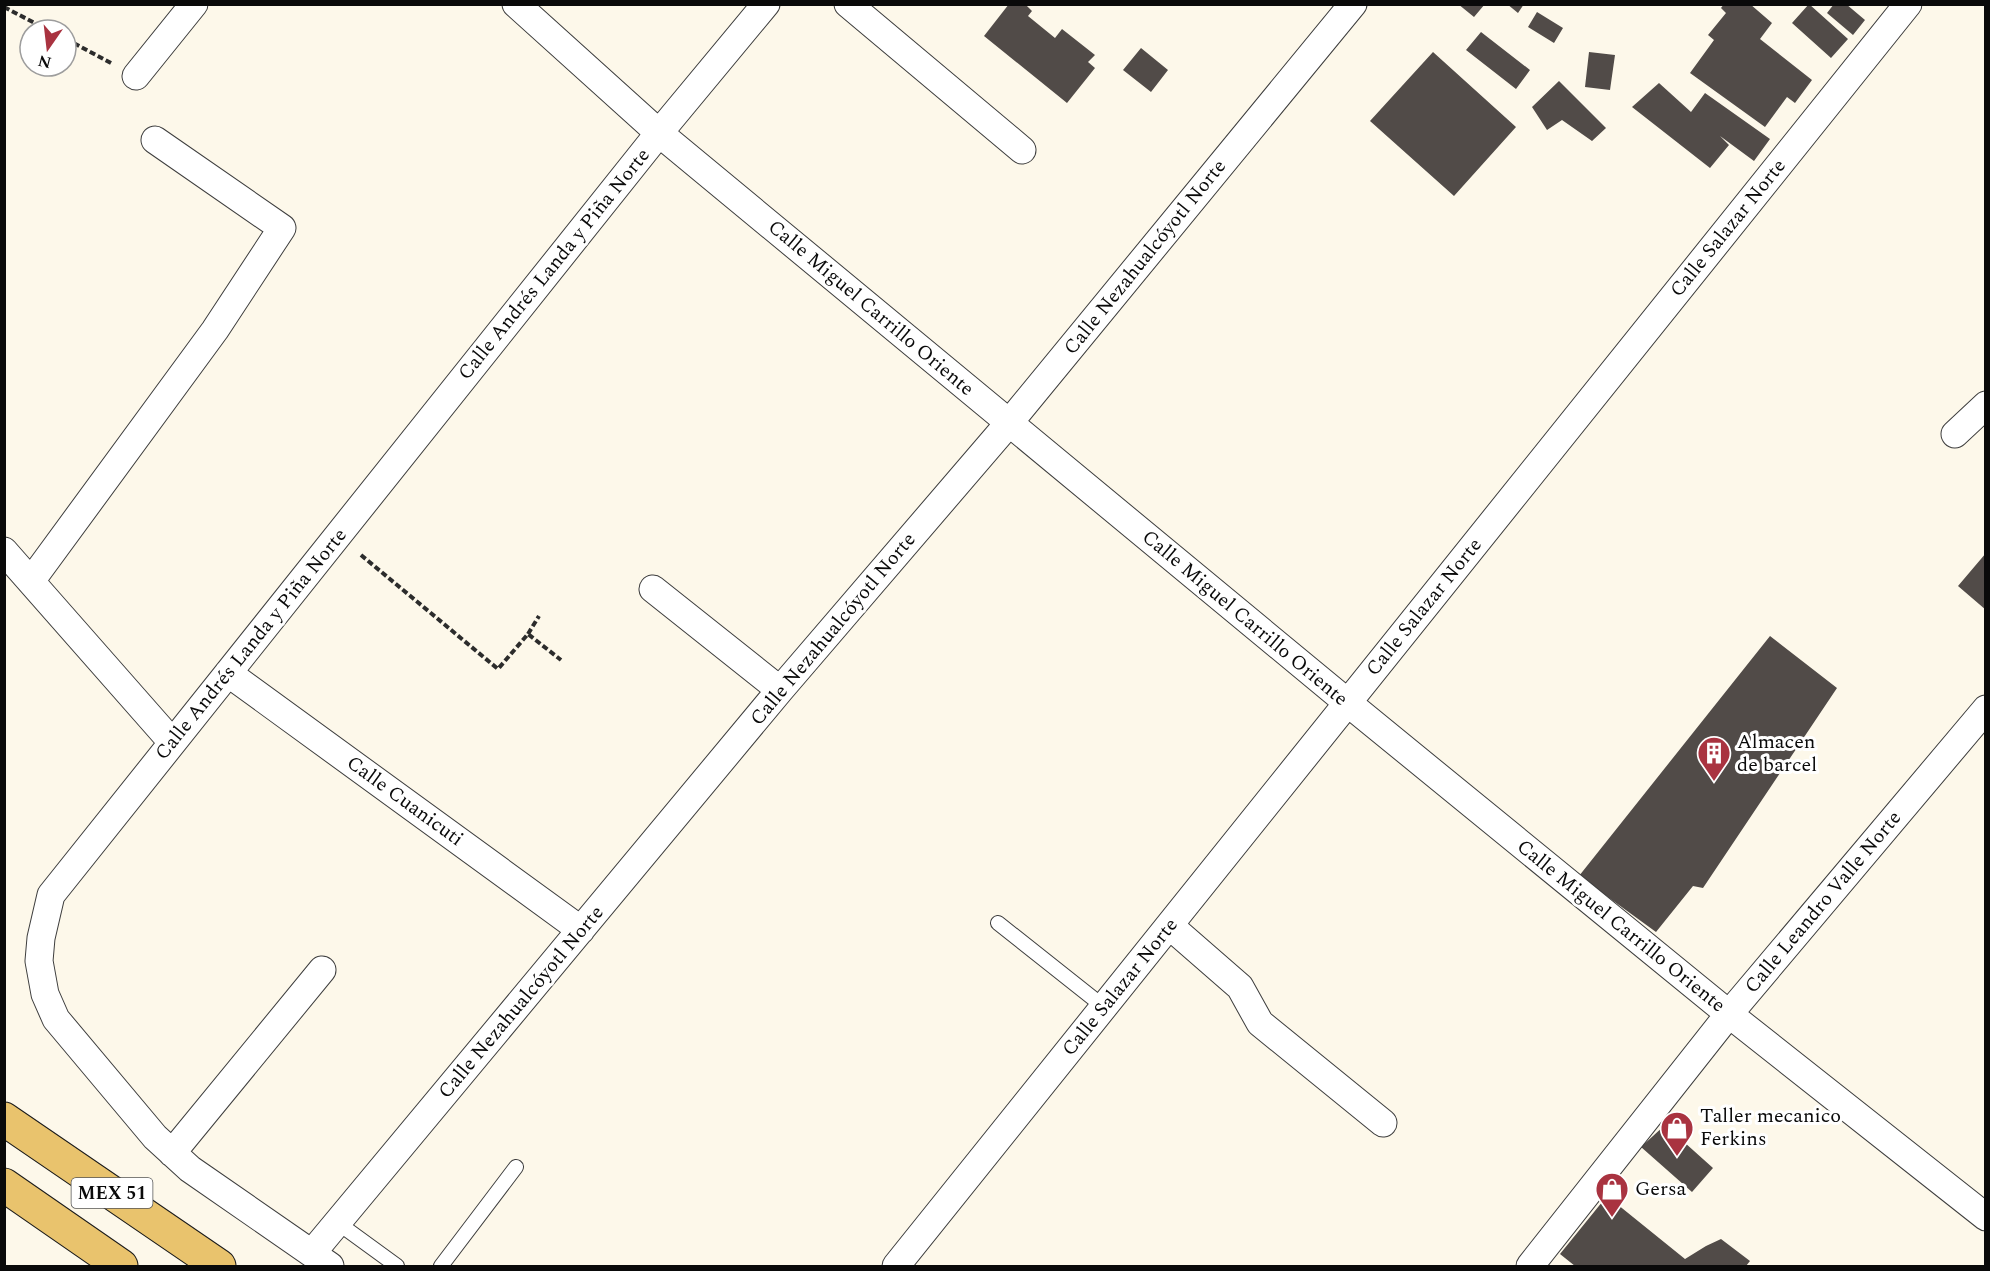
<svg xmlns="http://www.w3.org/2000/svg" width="1990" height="1271" viewBox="0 0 1990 1271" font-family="Spectral,serif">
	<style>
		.building { fill: #514b48 }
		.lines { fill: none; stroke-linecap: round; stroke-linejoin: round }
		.lane-casing { stroke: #3d3d3d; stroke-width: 16 }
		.street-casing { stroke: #3d3d3d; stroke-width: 29 }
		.primary-casing { stroke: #1b1b1b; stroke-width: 35 }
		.path { stroke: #2c2c2c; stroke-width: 4; stroke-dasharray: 6 3; stroke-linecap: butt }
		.lane { stroke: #fff; stroke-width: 14 }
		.street { stroke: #fff; stroke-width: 27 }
		.primary { stroke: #e9c36d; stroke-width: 33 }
		.labels { text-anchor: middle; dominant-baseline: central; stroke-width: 6; stroke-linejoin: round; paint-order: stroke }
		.shield { fill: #fff; stroke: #545454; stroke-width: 1.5 }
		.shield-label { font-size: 18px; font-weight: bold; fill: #0a0a0a }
		.street-label { font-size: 20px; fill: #0a0a0a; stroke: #fff }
		.poi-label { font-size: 20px; fill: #0a0a0a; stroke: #fff; text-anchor: start }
	</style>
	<rect width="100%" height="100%" fill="#fdf8ea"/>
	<path class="building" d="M1009,4H1025L1032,11L1028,16L1055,38L1062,29L1095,55L1088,62L1095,68L1067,103L984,36Z
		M1458,4H1485L1474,17Z
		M1507,4H1524L1518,13Z
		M1724,4H1750L1772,23L1760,39L1812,80L1795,103L1787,97L1765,127L1690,73L1714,40L1708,35L1726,13L1721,8Z
		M1809,4L1848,39L1831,58L1792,23Z
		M1834,4H1846L1865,20L1853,35L1827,13Z
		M1537,12L1563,28L1554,43L1528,27Z
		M1481,32L1530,70L1516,89L1466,50Z
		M1141,48L1168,70L1151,92L1123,70Z
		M1433,52L1516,127L1454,196L1370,121Z
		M1589,52L1615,55L1610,90L1585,87Z
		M1559,81L1606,128L1592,141L1562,120L1547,130L1532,107Z
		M1659,83L1691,112L1705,93L1770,139L1754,161L1720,136L1729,145L1710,168L1632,107Z
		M1986,553V610L1958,586Z
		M1770,636L1837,688L1703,888L1693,886L1656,932L1579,876Z
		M1665,1125L1713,1168L1692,1192L1641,1147Z
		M1607,1196L1685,1259L1706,1246L1721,1239L1750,1261L1746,1266H1575L1560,1254Z"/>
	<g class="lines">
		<defs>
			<path id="lane" d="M998,923L1104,1007
				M338,1223L397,1266
				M441,1266L516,1167"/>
			<path id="street" d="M516,4L659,133L1348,703L1729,1014L1986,1217
				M848,4L1022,150
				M136,76L194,4
				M1955,434L1986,405
				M4,551L172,742
				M31,581L215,330L282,228L155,140
				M653,589L780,690
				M228,673L581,930
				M1170,926L1240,987L1260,1023L1383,1123
				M172,1153L322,970
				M312,1253L780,690L1009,423L1353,4
				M330,1266L190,1169L155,1137L56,1019L45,994L39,961L41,938L51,895L659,133L766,4
				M896,1266L1908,4
				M1530,1266L1729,1014L1986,709"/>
			<path id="primary" d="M4,1119L219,1266
				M4,1185L121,1266"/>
		</defs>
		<use href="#lane" class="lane-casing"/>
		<use href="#street" class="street-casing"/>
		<use href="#primary" class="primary-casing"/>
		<path class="path" d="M4,7L48,30
			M66,39L111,63
			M361,555L498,669L528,634L561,660
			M528,634L539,616"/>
		<use href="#lane" class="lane"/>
		<use href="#street" class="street"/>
		<use href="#primary" class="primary"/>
	</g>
	<defs>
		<symbol id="building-pin" viewBox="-11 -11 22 30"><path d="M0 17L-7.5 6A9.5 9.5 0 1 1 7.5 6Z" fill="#a93340" stroke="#fff"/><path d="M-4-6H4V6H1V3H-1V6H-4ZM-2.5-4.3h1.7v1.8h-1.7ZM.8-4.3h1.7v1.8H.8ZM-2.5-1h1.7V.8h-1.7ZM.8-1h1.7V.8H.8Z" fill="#fff"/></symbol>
		<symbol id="shop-pin" viewBox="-11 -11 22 30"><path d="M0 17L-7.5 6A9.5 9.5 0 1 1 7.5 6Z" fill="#a93340" stroke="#fff"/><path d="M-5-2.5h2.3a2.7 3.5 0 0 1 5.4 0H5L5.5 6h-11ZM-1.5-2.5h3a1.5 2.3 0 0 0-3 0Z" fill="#fff"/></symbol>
	</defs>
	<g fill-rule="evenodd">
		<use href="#building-pin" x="1695" y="734" width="38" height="52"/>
		<use href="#shop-pin" x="1658" y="1109" width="38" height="52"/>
		<use href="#shop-pin" x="1593" y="1170" width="38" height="52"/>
	</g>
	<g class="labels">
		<rect class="shield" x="71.5" y="1178" width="81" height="30" rx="4.5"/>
		<g class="shield-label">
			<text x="112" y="1193">MEX 51</text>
		</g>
		<g class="street-label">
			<text transform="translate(1728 228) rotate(-51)">Calle Salazar Norte</text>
			<text transform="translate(1145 257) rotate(-51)">Calle Nezahualcóyotl Norte</text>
			<text transform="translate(554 264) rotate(-51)">Calle Andrés Landa y Piña Norte</text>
			<text transform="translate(871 308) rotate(40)">Calle Miguel Carrillo Oriente</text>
			<text transform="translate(1424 607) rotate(-51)">Calle Salazar Norte</text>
			<text transform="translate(1245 618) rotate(40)">Calle Miguel Carrillo Oriente</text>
			<text transform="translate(833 629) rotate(-50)">Calle Nezahualcóyotl Norte</text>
			<text transform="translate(251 644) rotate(-51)">Calle Andrés Landa y Piña Norte</text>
			<text transform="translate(405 801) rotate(36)">Calle Cuanicuti</text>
			<text transform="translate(1823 902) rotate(-50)">Calle Leandro Valle Norte</text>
			<text transform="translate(1621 926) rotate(39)">Calle Miguel Carrillo Oriente</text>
			<text transform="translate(1120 987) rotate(-51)">Calle Salazar Norte</text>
			<text transform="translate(521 1002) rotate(-50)">Calle Nezahualcóyotl Norte</text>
		</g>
		<g class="poi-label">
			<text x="1737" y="742">Almacen<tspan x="1737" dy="23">de barcel</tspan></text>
			<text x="1700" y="1116">Taller mecanico<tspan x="1700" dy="23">Ferkins</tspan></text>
			<text x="1635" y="1189">Gersa</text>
		</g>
	</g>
	<rect width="1990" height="1271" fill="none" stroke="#0a0a0a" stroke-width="12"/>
	<g transform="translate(48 48) rotate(194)"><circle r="28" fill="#ffffff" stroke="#9d9d9d" stroke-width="1.5"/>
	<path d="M0-4.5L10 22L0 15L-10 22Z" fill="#a93340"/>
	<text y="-9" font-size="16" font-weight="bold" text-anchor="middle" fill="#0a0a0a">N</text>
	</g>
</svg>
